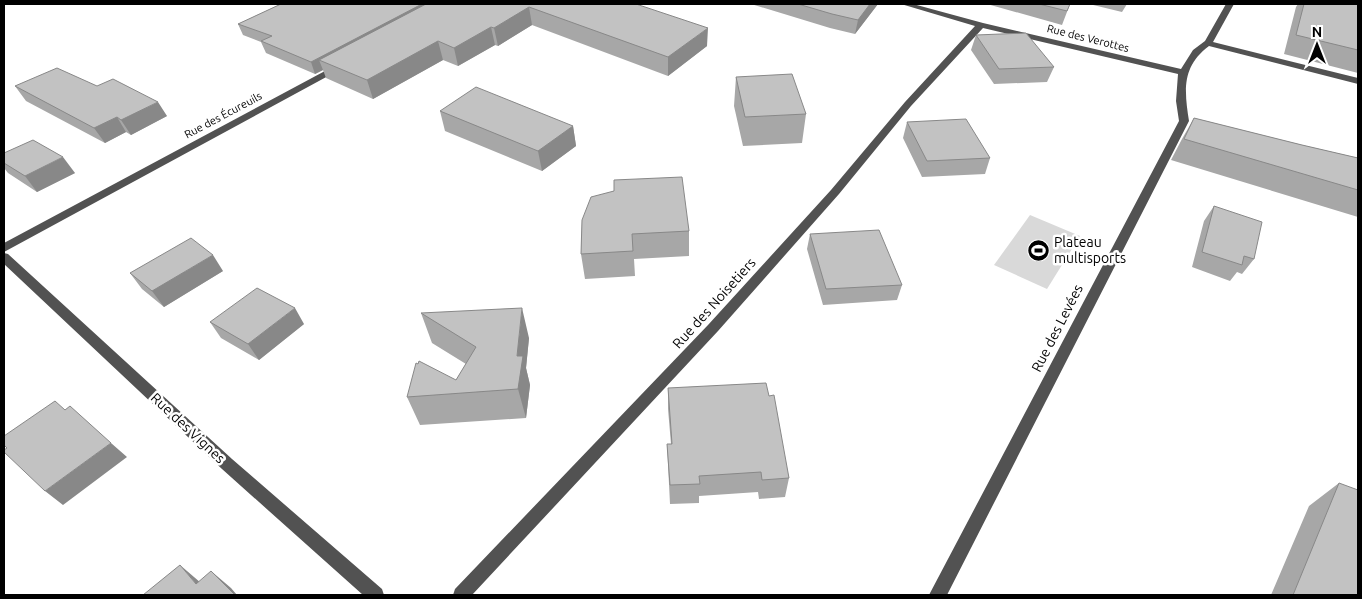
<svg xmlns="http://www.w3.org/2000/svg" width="1362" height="599" viewBox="0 0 1362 599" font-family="Ubuntu,sans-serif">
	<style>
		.green { fill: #d9d9d9 }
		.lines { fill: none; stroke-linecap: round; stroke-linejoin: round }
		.minor { fill: #525252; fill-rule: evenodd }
		.wall { fill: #a7a7a7 }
		.shaded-wall { fill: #888 }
		.building { fill: #c2c2c2; stroke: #888 }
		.labels { text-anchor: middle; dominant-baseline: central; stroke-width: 5; stroke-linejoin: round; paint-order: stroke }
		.far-street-label { font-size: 11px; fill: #000; stroke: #fff }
		.poi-label { font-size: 14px; fill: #000; stroke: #fff; text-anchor: start }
		.street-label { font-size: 14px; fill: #000; stroke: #fff }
	</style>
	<rect width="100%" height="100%" fill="#fff"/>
	<path class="green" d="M1030,215L1080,236L1047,289L994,265Z"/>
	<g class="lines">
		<path class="minor" d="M901,4H913L983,23L1181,69L1193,50L1205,41L1226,4H1234L1213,42L1358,78V84L1209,46C1182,66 1184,90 1189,121L947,595H929L1179,121L1176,101L1178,74L983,28L911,106L839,194L718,331L472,595H453L455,589L708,325L831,190L905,102L975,26Z
			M338,64L341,65V69L4,252V243Z
			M4,253L8,254L232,459L382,589L384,595H363L222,469L4,264Z"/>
	</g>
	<path class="wall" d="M281,4H636L707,46L668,76L532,25L498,46L495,45L458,66L443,60L373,99L326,78L323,70L315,74L266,53L261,42L243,35L238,24Z
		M751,4H878L855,34L830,28Z
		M987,4H1070L1062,25Z
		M1089,4H1127L1122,12Z
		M1298,4H1358V73L1284,54L1296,7Z
		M976,35L1054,67L1047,82L994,84L971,50Z
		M736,77L806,114L802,143L743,146L734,106Z
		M15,86H97L167,116L131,135L126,132L105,143L26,101Z
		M440,111L573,126L576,146L542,171L445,131Z
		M1194,118L1302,145L1358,158V217L1171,160L1182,139Z
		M907,122L990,158L985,174L922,177L903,138Z
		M4,153L75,173L37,192L8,173L4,168Z
		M1214,206L1254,259L1242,274L1237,272L1230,281L1192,267L1204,221Z
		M582,220L689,231V256L634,259L635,276L585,279L581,254Z
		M810,234L902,285L897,300L823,305L807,249Z
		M223,271L164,307L142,289L130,273Z
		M421,313L529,338L526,368L530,385L526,418L420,425L407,397L456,380L466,364L432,343Z
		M210,322L304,324L259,360L221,338Z
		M668,388L769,396L789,478L785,497L759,499L758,492L699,496V503L670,504L667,444H671L668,409Z
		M1339,483L1358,595H1271L1309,506Z"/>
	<path class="shaded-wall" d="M422,4H442L319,60L323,70L315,74L311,62Z
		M870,4H878L855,34L858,20Z
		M529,7L532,25L498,46L494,28Z
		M491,27L495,45L458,66L454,48Z
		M708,28L707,46L668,76V57Z
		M438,41L443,60L373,99L367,80Z
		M158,102L167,116L131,135L121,120Z
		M117,117L126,132L105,143L94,128Z
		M573,126L576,146L542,171L538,151Z
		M63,157L75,173L37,192L25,176Z
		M213,255L223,271L164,307L152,291Z
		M295,308L304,324L259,360L248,344Z
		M522,308L529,338L526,368L530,385L526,418L518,389L517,356Z
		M111,443L127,457L63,505L45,491Z
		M180,565L201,583L196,584Z
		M211,571L231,588L237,595H235Z"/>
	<path class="building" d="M281,4H422L311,62L261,41L272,36L238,24Z
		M426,4H636L708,28L668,57L529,7L494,28L491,27L454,48L438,41L367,80L319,60Z
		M798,4H870L858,20L832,14Z
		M1039,4H1070L1067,11Z
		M1304,4H1358V50L1296,35Z
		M1026,33L1054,67L999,69L976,35Z
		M57,68L97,86L113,79L158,102L121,120L117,117L94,128L15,86Z
		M792,74L806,114L745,117L736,77Z
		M476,87L573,126L538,151L440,111Z
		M1194,118L1302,145L1358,158V190L1184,139Z
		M966,119L990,158L927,161L907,122Z
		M33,140L63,157L25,176L4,163V153Z
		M682,177L689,231L632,234L633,251L581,254L582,220L591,197L614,191V180Z
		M1214,206L1262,222L1254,259L1244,256L1242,265L1202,252Z
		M879,230L902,285L826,289L810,234Z
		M191,238L213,255L152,291L130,273Z
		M257,288L295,308L248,344L210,322Z
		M522,308L517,356H523L518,389L407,397L416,363L418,364L419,361L456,380L476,347L421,313Z
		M766,383L769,396L774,395L789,478L762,480L761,472L699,476L700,484L670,485L667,444H672L668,388Z
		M55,401L65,410L70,406L111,443L45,491L4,452V450L7,448L4,445V436Z
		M1339,483L1358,490V595H1293Z
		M180,565L196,584L211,571L235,595H143Z"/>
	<defs>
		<symbol id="stadium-disc" viewBox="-11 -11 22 22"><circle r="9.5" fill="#000" stroke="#fff"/><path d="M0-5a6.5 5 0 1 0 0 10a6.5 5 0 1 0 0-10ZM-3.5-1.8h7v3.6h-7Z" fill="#fff"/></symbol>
	</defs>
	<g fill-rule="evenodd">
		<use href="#stadium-disc" x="1026" y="238" width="25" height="25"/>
	</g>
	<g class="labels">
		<g class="far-street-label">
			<text transform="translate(1088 38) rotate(14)">Rue des Verottes</text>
			<text transform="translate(223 115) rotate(-28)">Rue des Écureuils</text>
		</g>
		<g class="poi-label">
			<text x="1054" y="242">Plateau<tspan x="1054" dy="16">multisports</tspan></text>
		</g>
		<g class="street-label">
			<text transform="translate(714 303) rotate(-48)">Rue des Noisetiers</text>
			<text transform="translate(1057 328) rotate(-63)">Rue des Levées</text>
			<text transform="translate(188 428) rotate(43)">Rue des Vignes</text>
		</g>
	</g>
	<rect width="1362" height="599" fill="none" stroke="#000000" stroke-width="10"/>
	<g transform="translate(1317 45)" stroke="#ffffff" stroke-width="4" paint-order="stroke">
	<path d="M0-4L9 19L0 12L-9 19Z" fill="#000000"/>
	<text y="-8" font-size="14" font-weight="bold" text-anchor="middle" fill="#000000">N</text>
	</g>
</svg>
